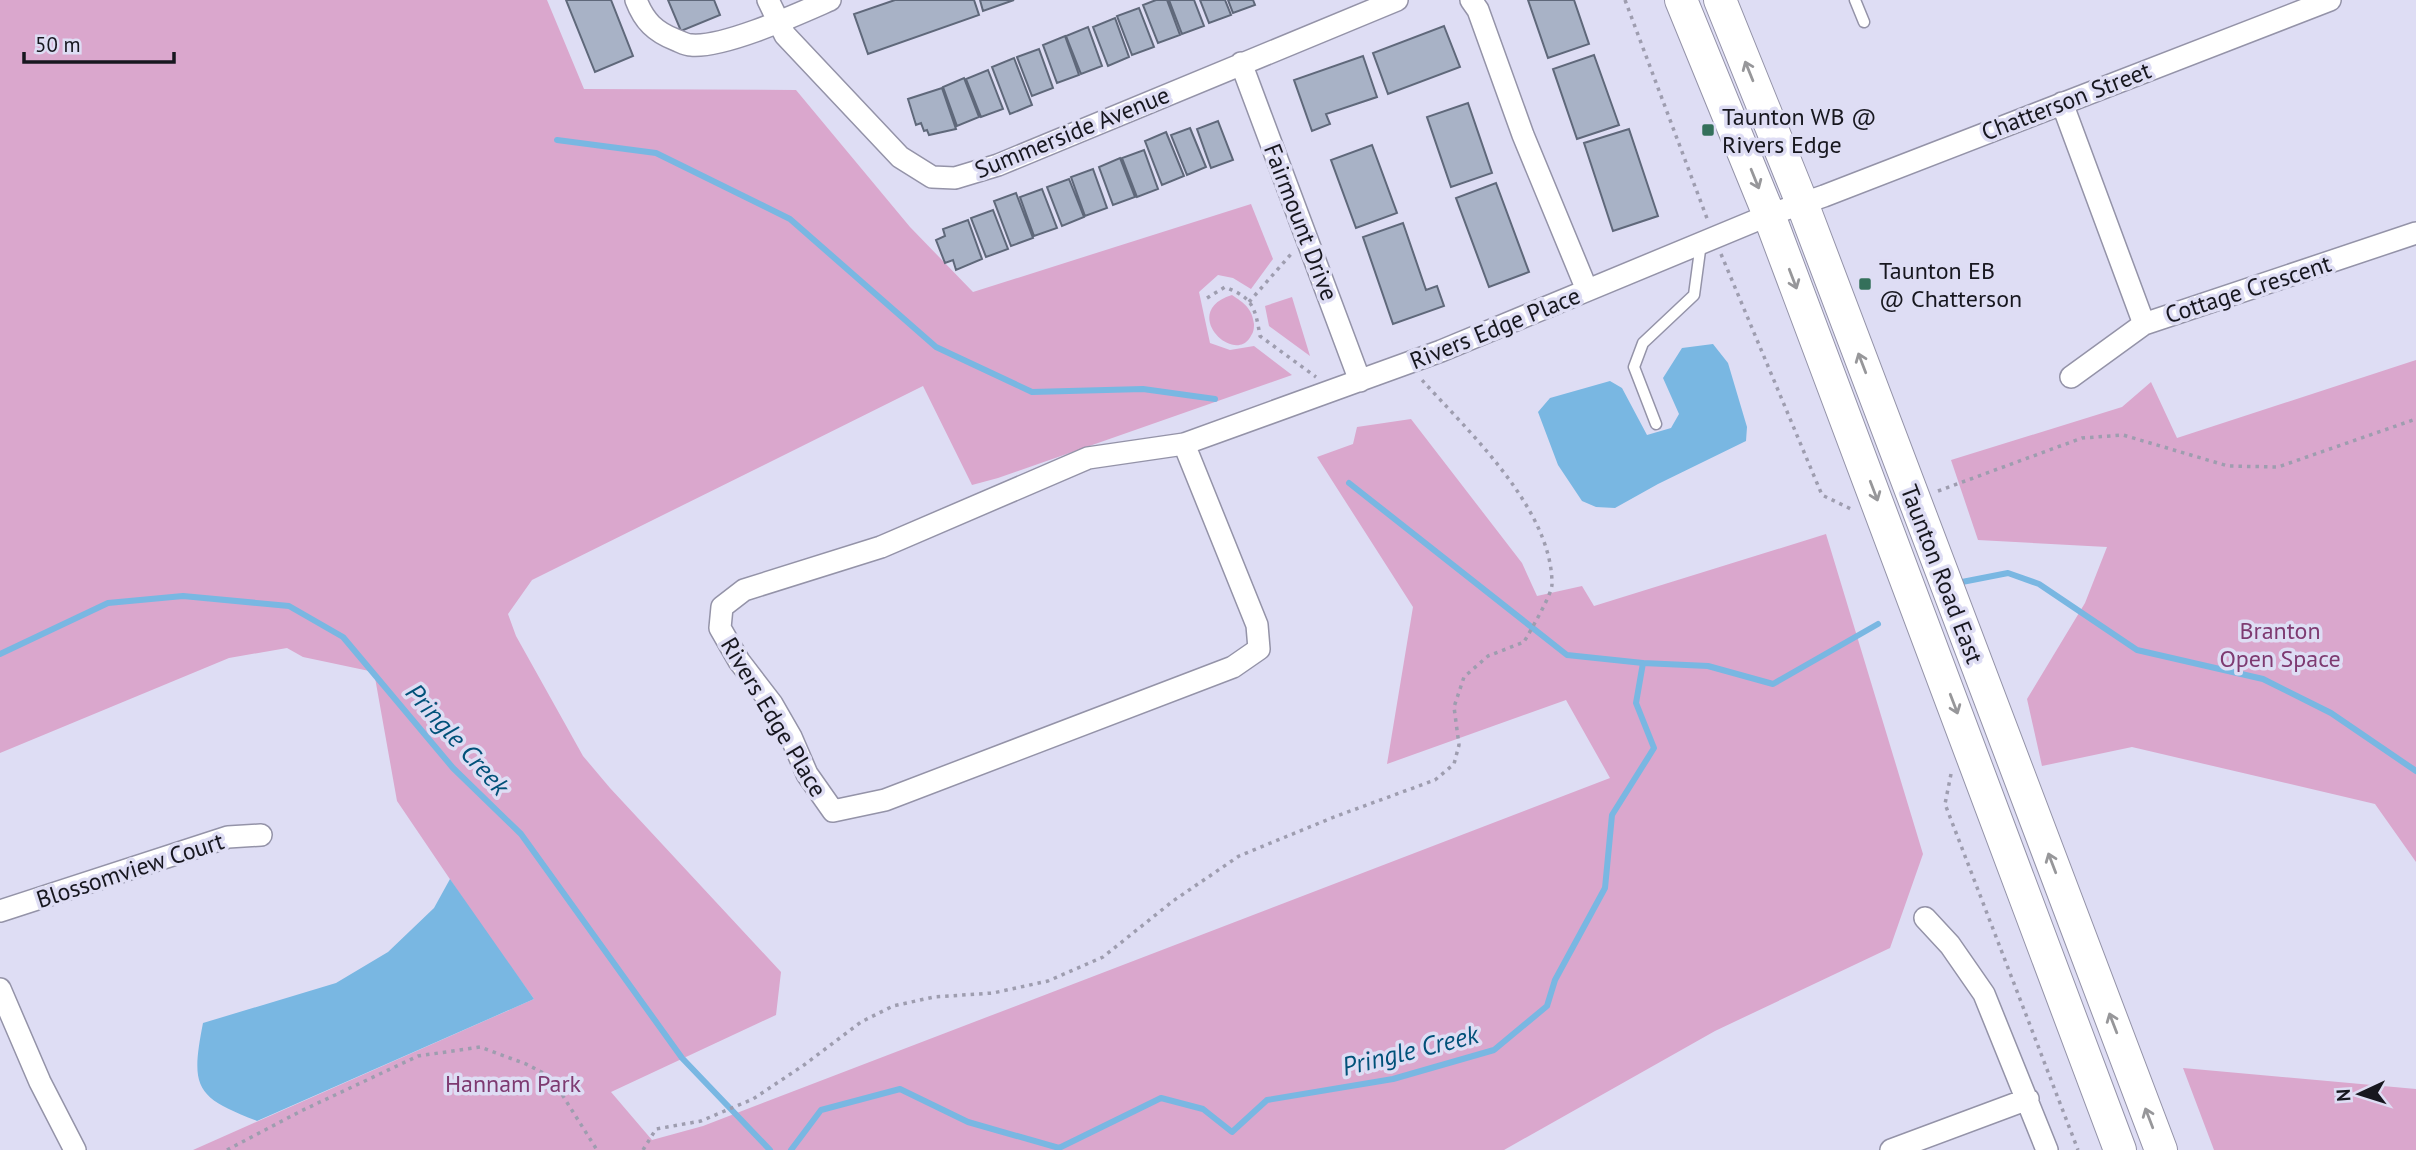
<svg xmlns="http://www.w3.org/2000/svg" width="2416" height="1150" viewBox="0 0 2416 1150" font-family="'PT Sans',sans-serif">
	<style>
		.green { fill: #daa7cd }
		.water { fill: #79b7e2 }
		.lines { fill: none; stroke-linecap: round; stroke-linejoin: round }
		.stream { stroke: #79b7e2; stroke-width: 6 }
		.building { fill: #a8b2c6; stroke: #5f687a; stroke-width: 2 }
		.service-casing { stroke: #9493a8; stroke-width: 13 }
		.minor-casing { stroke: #9493a8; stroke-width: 24 }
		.secondary-casing { stroke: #9493a8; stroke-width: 34 }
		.path { stroke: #9e9daf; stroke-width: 3.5; stroke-dasharray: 3.5 5; stroke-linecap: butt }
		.service { stroke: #fff; stroke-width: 10 }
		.minor { stroke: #fff; stroke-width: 21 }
		.secondary { stroke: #fff; stroke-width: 32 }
		.oneway { stroke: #97979a }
		.poi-dot { fill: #34705b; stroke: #deddf4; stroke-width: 2.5 }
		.labels { text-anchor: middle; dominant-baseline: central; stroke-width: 7; stroke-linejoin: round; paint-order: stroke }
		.street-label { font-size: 24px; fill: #17171f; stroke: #deddf4 }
		.poi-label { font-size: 24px; fill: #17171f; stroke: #deddf4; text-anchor: start }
		.park-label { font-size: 24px; fill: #7e3a71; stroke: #deddf4 }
		.water-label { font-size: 26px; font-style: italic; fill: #005179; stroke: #deddf4 }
	</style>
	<rect width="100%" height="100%" fill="#deddf4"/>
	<path class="green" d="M0,0H547L584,89L796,90L910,227L973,292L1251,204L1273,259L1251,289L1233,278L1218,275L1199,292L1210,343L1230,350L1254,346L1292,375L998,478L972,485L923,386L532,580L508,614L516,636L583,756L610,788L781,972L776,1015L611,1092L652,1140L703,1126L1610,778L1566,700L1387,764L1413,607L1317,457L1353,444L1357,427L1411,419L1522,563L1537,596L1582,586L1594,606L1826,534L1923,854L1890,948L1715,1031L1504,1150H193L534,999L483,928L397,801L374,672L303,657L287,648L229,658L0,753Z
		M1232,295C1244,303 1252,308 1254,324C1254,331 1253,333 1249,339C1231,363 1180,311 1232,295Z
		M1292,297L1310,356L1269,326L1265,306Z
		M2416,360V862L2375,804L2132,747L2042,766L2027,699L2085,603L2107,547L1978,540L1951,460L2122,407L2151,382L2177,438Z
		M2183,1068L2416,1089V1150H2214Z"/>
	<path class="water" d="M1713,344L1728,363L1747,427L1746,441L1658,484L1615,508L1596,507L1582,501L1558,465L1538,412L1550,398L1610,381L1622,388L1647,435L1671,428L1679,414L1663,378L1682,348Z
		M450,879L534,999L257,1121C196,1097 190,1089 203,1023L336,983L388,952L434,908Z"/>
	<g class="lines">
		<path class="stream" d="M557,140L656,153L790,219L936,347L1032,392L1143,389L1215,399
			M1349,483L1567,655L1643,663L1708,666L1773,684L1878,624
			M1962,582L2008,573L2039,584L2137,650L2263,679L2331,713L2416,771
			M0,654L108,603L183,596L289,606L343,637L453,768L521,834L682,1058L770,1150
			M791,1150L821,1110L900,1089L968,1122L1059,1148L1161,1098L1203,1109L1232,1132L1267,1100L1393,1079L1494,1050L1547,1006L1555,980L1605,888L1612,815L1654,748L1636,703L1643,663"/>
	</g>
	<path class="building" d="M566,0H611L633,56L595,72Z
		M668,0H714L720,15L681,31Z
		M895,0H974L979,15L868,54L854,14Z
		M980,0H1014L983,11Z
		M1156,0H1167L1180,35L1158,43L1143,5Z
		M1169,0H1194L1204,26L1182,34Z
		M1200,0H1225L1231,15L1209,23Z
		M1228,0H1253L1255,5L1233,13Z
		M1528,0H1574L1589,44L1548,58Z
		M1139,8L1154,47L1132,55L1117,16Z
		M1115,18L1129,57L1108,66L1093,27Z
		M1444,26L1460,67L1388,94L1373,53Z
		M1088,27L1102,66L1081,74L1066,36Z
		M1065,36L1079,75L1057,83L1043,45Z
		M1039,49L1053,88L1032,96L1017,57Z
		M1594,55L1619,125L1577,139L1553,69Z
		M1363,56L1377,97L1326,114L1330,124L1312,131L1294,80Z
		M1014,58L1032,105L1010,114L992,67Z
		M988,70L1003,109L981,117L966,79Z
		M964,78L979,117L957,126L943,87Z
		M942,88L956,129L929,135L927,130L924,131L921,123L916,125L908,99Z
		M1468,103L1492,173L1451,187L1427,117Z
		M1218,121L1233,160L1211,168L1197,129Z
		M1190,128L1206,167L1187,175L1171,135Z
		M1629,129L1658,216L1613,231L1584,143Z
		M1166,132L1184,176L1162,185L1145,141Z
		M1372,145L1397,213L1356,228L1331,160Z
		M1144,150L1158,189L1137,197L1122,158Z
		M1120,158L1135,197L1113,205L1099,167Z
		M1093,169L1107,208L1085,216L1071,177Z
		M1069,179L1084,217L1062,226L1047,187Z
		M1496,183L1529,272L1489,287L1456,198Z
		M1042,189L1057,228L1034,236L1020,197Z
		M1016,193L1033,238L1011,246L994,201Z
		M993,210L1008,249L986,257L971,218Z
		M968,220L982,259L956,270L953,260L945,263L936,240L945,236L943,229Z
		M1403,223L1426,290L1437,286L1444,306L1393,324L1363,237Z"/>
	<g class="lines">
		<defs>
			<path id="service" d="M1855,0L1864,22
				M1656,424L1634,367L1643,343L1694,295L1701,243"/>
			<path id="minor" d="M636,0C644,21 655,32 676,40C681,42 686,45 691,45C724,48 798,14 830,0
				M768,0L785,35L900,157L932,177L955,178L998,165L1397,0
				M1471,0L1478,10L1523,135L1587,290
				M1241,63L1360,381
				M2062,103L2144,324
				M2071,377L2144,324L2416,233
				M1184,444L1257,625L1259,649L1233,667L885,800L833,811L807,774L791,737L772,704L739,661L720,628L722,607L744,590L881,547L1088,458L1184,444L1441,351L1769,215L1824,196L2330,0
				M0,911L228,837L261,835
				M1925,918L1950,945L1984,994L2047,1150
				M0,989L40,1082L75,1150
				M1891,1150L2028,1099"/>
			<path id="secondary" d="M1681,0L1769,215L2120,1150
				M1720,0L1802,203L2161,1150"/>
		</defs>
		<use href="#service" class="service-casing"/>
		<use href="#minor" class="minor-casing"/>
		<use href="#secondary" class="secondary-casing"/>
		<path class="path" d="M1625,0L1708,221
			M1721,254L1822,495L1851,509
			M1207,298L1225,287C1253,298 1255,307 1260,336L1316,377
			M1249,302L1292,253
			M1938,491L2082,438L2123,435L2228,466L2278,467L2416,419
			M1951,774L1945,804L2078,1150
			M227,1150L301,1111L418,1056L480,1047L526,1064L551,1077L597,1150
			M643,1150L656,1129L701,1121L753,1099L804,1065L861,1022L893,1006L934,997L993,993L1048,981L1103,957L1173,901L1239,856L1334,817L1435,780L1454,764L1459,745L1454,707L1464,677L1488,656L1524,642C1530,631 1552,595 1552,584C1552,509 1469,432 1421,379"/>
		<use href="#service" class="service"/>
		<use href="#minor" class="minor"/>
		<use href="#secondary" class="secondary"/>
	</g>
	<defs><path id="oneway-shaft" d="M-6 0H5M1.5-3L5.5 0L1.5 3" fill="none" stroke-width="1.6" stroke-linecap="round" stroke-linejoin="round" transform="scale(1.75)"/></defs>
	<g class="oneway">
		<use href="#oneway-shaft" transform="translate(1749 71) rotate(-112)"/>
		<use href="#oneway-shaft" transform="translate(1755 179) rotate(68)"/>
		<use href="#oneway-shaft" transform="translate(1793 279) rotate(69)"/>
		<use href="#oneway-shaft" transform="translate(1862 363) rotate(-111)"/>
		<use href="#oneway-shaft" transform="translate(1874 491) rotate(69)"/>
		<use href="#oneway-shaft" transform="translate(1954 704) rotate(69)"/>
		<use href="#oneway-shaft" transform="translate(2052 863) rotate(-111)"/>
		<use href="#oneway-shaft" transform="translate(2113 1023) rotate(-111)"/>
		<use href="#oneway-shaft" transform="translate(2149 1118) rotate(-111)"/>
	</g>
	<g class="poi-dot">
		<rect x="1701" y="123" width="14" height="14" rx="3.5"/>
		<rect x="1858" y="277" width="14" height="14" rx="3.5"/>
	</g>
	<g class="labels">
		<g class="street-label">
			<text transform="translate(2066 101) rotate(-21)">Chatterson Street</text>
			<text transform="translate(1072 132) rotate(-22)">Summerside Avenue</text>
			<text transform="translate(1301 222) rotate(69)">Fairmount Drive</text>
			<text transform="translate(2248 289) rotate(-18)">Cottage Crescent</text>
			<text transform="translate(1495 328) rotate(-22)">Rivers Edge Place</text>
			<text transform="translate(1942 574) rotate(69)">Taunton Road East</text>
			<text transform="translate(774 717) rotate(59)">Rivers Edge Place</text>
			<text transform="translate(130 870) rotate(-18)">Blossomview Court</text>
		</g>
		<g class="poi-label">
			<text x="1722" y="116">Taunton WB @<tspan x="1722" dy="28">Rivers Edge</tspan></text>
			<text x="1879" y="270">Taunton EB<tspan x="1879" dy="28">@ Chatterson</tspan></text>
		</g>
		<g class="park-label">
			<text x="2280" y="630">Branton<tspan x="2280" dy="28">Open Space</tspan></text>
			<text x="513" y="1083">Hannam Park</text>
		</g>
		<g class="water-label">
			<text transform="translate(458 739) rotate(48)">Pringle Creek</text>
			<text transform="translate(1410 1050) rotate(-14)">Pringle Creek</text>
		</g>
	</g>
	<g transform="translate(2360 1094) rotate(266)" stroke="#deddf4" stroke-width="5" paint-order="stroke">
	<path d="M0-5L12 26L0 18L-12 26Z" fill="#17171f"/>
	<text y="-10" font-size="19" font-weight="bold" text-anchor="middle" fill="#17171f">N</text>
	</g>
	<path d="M24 52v10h150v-10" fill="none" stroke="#17171f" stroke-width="3.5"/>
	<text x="35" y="52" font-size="21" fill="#17171f" stroke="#deddf4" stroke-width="5" paint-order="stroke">50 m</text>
</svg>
